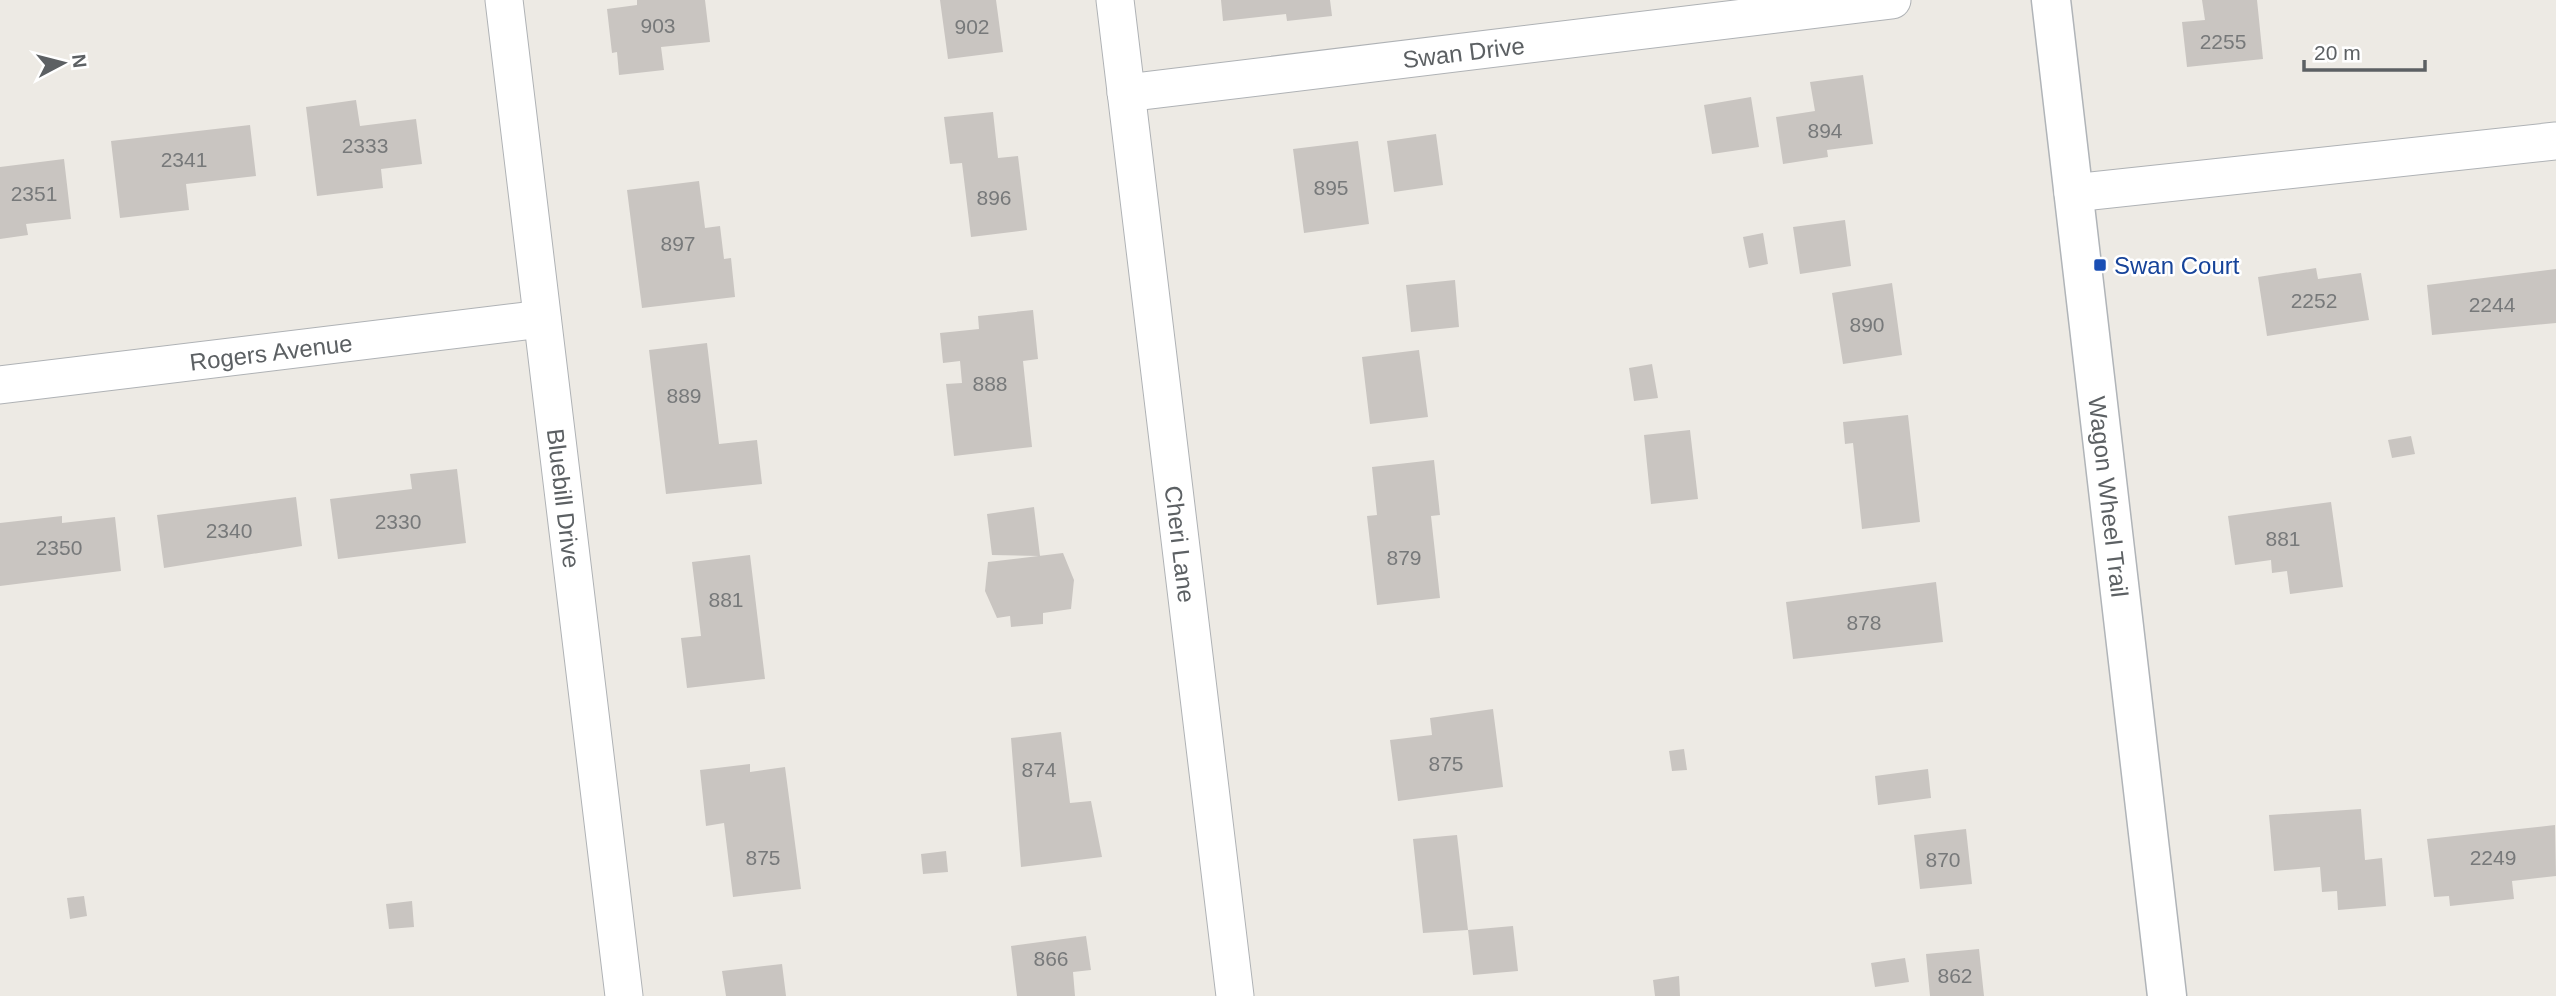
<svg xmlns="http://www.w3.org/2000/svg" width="2556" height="996" viewBox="0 0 2556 996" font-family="Helvetica,sans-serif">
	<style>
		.building { fill: #c9c5c1 }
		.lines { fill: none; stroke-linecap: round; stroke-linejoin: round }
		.street-casing { stroke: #afb2b5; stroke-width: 39 }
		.secondary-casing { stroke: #b0b4b8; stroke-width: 41 }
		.street { stroke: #fff; stroke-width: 37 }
		.secondary { stroke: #fff; stroke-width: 38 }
		.transit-dot { fill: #1a4fb4; stroke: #fff; stroke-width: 2.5 }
		.labels { text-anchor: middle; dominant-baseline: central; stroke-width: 5; stroke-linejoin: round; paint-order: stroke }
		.number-label { font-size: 21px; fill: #77797a }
		.street-label { font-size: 24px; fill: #5c6063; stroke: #fff }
		.transit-label { font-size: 24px; fill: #164399; stroke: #fff; text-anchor: start }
	</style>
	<rect width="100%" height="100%" fill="#edeae4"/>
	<path class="building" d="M637,0H705L710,42L661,47L664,70L619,75L617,52L612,53L607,9L637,5Z
		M940,0H996L1003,52L948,59Z
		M1221,0H1330L1332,16L1287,21L1286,14L1223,21Z
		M2202,0H2257L2263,59L2187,67L2182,22L2205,20Z
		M1863,75L1873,144L1827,150L1828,157L1783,164L1776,117L1815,111L1810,82Z
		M1751,97L1759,147L1712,154L1704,105Z
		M356,100L360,126L416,119L422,164L381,169L383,188L317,196L306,107Z
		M993,112L998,158L1018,156L1027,230L971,237L962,163L950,164L944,117Z
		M250,125L256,176L186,184L189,210L120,218L111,141Z
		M1436,134L1443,185L1394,192L1387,141Z
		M1358,141L1369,224L1304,233L1293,149Z
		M64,159L71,219L26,224L28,235L0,239V167Z
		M699,181L705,228L720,226L724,259L731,258L735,297L642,308L627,190Z
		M1845,220L1851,266L1800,274L1793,227Z
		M1763,233L1768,264L1749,268L1743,237Z
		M2316,268L2318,279L2361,273L2369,320L2267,336L2258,277Z
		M2556,269V323L2432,335L2427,285Z
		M1455,280L1459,327L1411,332L1406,285Z
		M1892,283L1902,355L1843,364L1832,293Z
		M1033,310L1038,359L1023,361L1032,447L954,456L946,384L962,383L960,361L943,363L940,333L979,329L978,316Z
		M707,343L719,444L757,440L762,484L666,494L649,350Z
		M1419,350L1428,417L1370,424L1362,357Z
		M1652,364L1658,398L1634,401L1629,368Z
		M1908,415L1920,522L1862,529L1853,443L1845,444L1843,422Z
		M1690,430L1698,499L1651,504L1644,435Z
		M2411,436L2415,454L2392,458L2388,440Z
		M1434,460L1440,515L1431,516L1440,598L1377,605L1367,516L1377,515L1372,467Z
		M457,469L466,543L338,559L330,499L412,489L410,474Z
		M296,497L302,546L164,568L157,515Z
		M2331,502L2343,587L2290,594L2287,571L2272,573L2271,560L2235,565L2228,516Z
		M1034,507L1040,556L992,555L987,514Z
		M62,516V523L115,517L121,571L0,586V523Z
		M1063,553L1074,580L1071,609L1043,613V624L1011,627L1010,616L997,618L985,591L988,562Z
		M750,555L765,679L687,688L681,638L701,636L692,562Z
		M1936,582L1943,642L1793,659L1786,602Z
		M1493,709L1503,787L1398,801L1390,740L1432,735L1430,718Z
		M1061,732L1070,803L1091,801L1102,857L1021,867L1011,738Z
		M1684,749L1687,770L1672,771L1669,751Z
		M750,764V772L785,767L801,889L733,897L724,823L706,826L700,770Z
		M1928,769L1931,798L1878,805L1875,776Z
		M2361,809L2365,860L2382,858L2386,906L2338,910L2337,891L2322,892L2320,867L2274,871L2269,815Z
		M2555,825L2556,876L2512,881L2514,899L2450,906L2449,896L2434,897L2427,839Z
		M1966,829L1972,884L1920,889L1914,835Z
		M1457,835L1468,930L1423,933L1413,839Z
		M946,851L948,872L923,874L921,854Z
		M84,896L87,916L70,919L67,898Z
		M412,901L414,927L389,929L386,904Z
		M1513,926L1518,971L1473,975L1468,930Z
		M1086,936L1091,970L1073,972L1075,996H1017L1011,946Z
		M1979,949L1984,996H1930L1926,954Z
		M1905,958L1909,982L1875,987L1871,963Z
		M782,964L786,996H726L722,971Z
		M1679,976L1680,996H1655L1653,980Z"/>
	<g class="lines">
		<defs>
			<g id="street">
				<path id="s1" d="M504,0L624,996"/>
				<path id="s2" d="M1115,0L1235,996"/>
				<path id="s3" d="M1126,93L1892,0"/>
				<path d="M2073,193L2556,141"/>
				<path id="s4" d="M0,385L542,319"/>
			</g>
			<g id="secondary">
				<path id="s5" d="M2051,0L2167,996"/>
			</g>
		</defs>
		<use href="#street" class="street-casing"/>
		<use href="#secondary" class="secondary-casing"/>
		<use href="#street" class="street"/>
		<use href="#secondary" class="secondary"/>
	</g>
	<rect class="transit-dot" x="2093" y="258" width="14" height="14" rx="3.5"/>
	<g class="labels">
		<g class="number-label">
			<text x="658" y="25">903</text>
			<text x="972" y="26">902</text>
			<text x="2223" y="41">2255</text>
			<text x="1825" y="130">894</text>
			<text x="365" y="145">2333</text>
			<text x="184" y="159">2341</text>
			<text x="1331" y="187">895</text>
			<text x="34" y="193">2351</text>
			<text x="994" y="197">896</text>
			<text x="678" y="243">897</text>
			<text x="2314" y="300">2252</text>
			<text x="2492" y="304">2244</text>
			<text x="1867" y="324">890</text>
			<text x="990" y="383">888</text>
			<text x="684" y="395">889</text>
			<text x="398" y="521">2330</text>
			<text x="229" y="530">2340</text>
			<text x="2283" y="538">881</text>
			<text x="59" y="547">2350</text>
			<text x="1404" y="557">879</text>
			<text x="726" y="599">881</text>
			<text x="1864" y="622">878</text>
			<text x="1446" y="763">875</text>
			<text x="1039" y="769">874</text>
			<text x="763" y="857">875</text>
			<text x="2493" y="857">2249</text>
			<text x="1943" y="859">870</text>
			<text x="1051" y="958">866</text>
			<text x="1955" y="975">862</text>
		</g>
		<g class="street-label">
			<text stroke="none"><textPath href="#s3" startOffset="340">Swan Drive</textPath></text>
			<text stroke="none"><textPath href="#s4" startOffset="273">Rogers Avenue</textPath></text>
			<text stroke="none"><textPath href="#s1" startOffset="502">Bluebill Drive</textPath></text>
			<text stroke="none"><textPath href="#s5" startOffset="500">Wagon Wheel Trail</textPath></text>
			<text stroke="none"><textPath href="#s2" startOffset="548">Cheri Lane</textPath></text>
		</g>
		<g class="transit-label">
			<text x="2114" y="265">Swan Court</text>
		</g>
	</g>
	<g transform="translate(63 63) rotate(83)" stroke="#ffffff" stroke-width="5" paint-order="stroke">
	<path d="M0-5L12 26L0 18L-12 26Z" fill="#5c6063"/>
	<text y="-10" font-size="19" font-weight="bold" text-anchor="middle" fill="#5c6063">N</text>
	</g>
	<path d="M2304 60v10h121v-10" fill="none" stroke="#5c6063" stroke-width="3.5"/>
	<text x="2314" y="60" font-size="21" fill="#5c6063" stroke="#ffffff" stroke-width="5" paint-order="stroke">20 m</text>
</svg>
